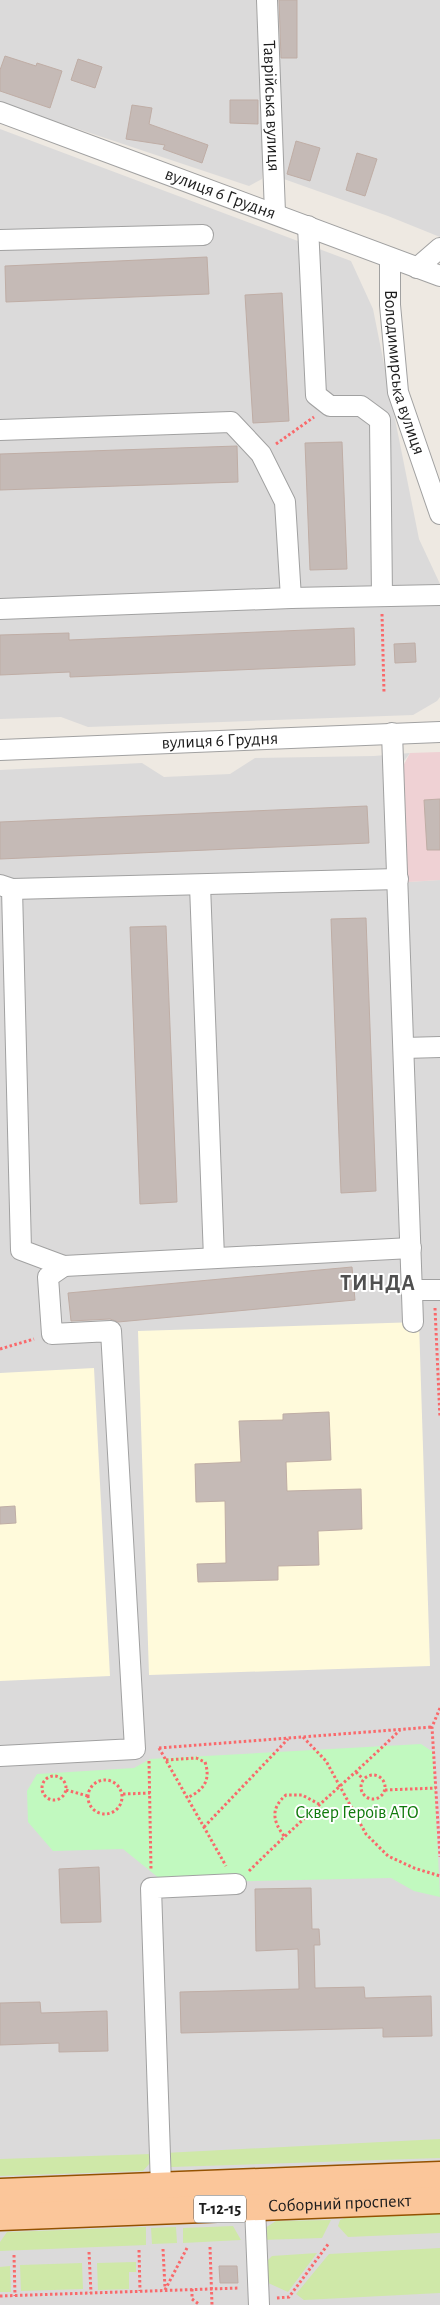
<svg xmlns="http://www.w3.org/2000/svg" width="440" height="2305" viewBox="0 0 440 2305" font-family="'Alegreya Sans',sans-serif">
	<style>
		.residential { fill: #dbdada }
		.commercial { fill: #efd1d4 }
		.education { fill: #fffadb }
		.grass { fill: #cfe8a8 }
		.park { fill: #c1f9bf }
		.building { fill: #c5bab6; stroke: #bfada5 }
		.lines { fill: none; stroke-linecap: round; stroke-linejoin: round }
		.minor-casing { stroke: #a1a1a1; stroke-width: 22 }
		.major-casing { stroke: #945201; stroke-width: 29 }
		.path { stroke: #f9696b; stroke-width: 3; stroke-dasharray: 2.5 2.5; stroke-linecap: butt }
		.minor { stroke: #fff; stroke-width: 20 }
		.major { stroke: #fbc69a; stroke-width: 26 }
		.labels { text-anchor: middle; dominant-baseline: central; stroke-width: 4; stroke-linejoin: round; paint-order: stroke }
		.shield { fill: #fff; stroke: #616161; stroke-width: 1 }
		.shield-label { font-size: 16px; font-weight: bold; fill: #1d1d1d }
		.street-label { font-size: 18px; fill: #1d1d1d; stroke: #fff }
		.park-label { font-size: 18px; fill: #107a0c; stroke: #fff }
		.district-label { font-size: 22px; font-weight: bold; letter-spacing: 1px; fill: #505050; stroke: #fff }
	</style>
	<rect width="100%" height="100%" fill="#eee9e2"/>
	<path class="residential" d="M0,0H256L264,158L262,179L249,186L0,103Z
		M275,0H440V237L388,216L281,178Z
		M0,129L351,261L373,309L419,539L440,584V697L437,701L413,715L88,727L61,717L0,719Z
		M410,753L404,761L408,882L440,880V2167L0,2182V770L142,763L164,777L230,774L255,758L374,756Z
		M440,2211V2305H0V2228Z"/>
	<path class="commercial" d="M440,752V880L408,882L401,770L410,753Z"/>
	<path class="education" d="M419,1322L430,1666L149,1675L138,1331Z
		M94,1368L110,1676L0,1681V1373Z"/>
	<path class="grass" d="M440,2139V2158L171,2167L167,2164L164,2153Z
		M151,2154L150,2163L143,2171L0,2176V2159Z
		M440,2213V2233L348,2237L338,2226L340,2220L349,2216Z
		M331,2220L322,2238L261,2240L265,2228L276,2221Z
		M233,2226L241,2240L183,2243V2228Z
		M146,2227V2245L0,2251V2242L7,2232Z
		M176,2227L177,2243L152,2244L151,2228Z
		M440,2248V2293L304,2300L296,2294L329,2254Z
		M317,2253L288,2292L266,2282L264,2264L272,2256Z
		M136,2262V2272H129V2289L98,2290L97,2263Z
		M82,2263L83,2289L21,2291L20,2265Z
		M10,2266L11,2292H0V2267Z"/>
	<path class="park" d="M421,1744L433,1752L440,1897L414,1891L391,1878L165,1883L123,1849L53,1851L28,1822L27,1791L37,1774L134,1768L150,1759Z"/>
	<path class="building" d="M279,0H297V58H281Z
		M5,56L36,66L37,63L62,71L50,108L0,91V70Z
		M78,59L102,67L95,88L71,80Z
		M230,100H258V124L230,123Z
		M132,105L152,108L149,124L208,145L202,163L163,149L165,145L126,139Z
		M296,141L320,148L310,181L287,174Z
		M357,153L377,159L365,196L346,190Z
		M207,257L209,294L6,302L5,266Z
		M282,293L289,421L253,423L245,295Z
		M342,442L347,569L310,570L305,443Z
		M237,446L238,482L0,490V454Z
		M354,628L355,665L70,677V672L0,675V635L69,633V640Z
		M415,643L416,662L395,663L394,644Z
		M440,799V850H427L424,800Z
		M367,806L369,843L0,859V822Z
		M366,918L376,1191L341,1193L331,919Z
		M166,926L177,1202L140,1204L130,927Z
		M352,1267L355,1300L118,1322L110,1319L71,1321L68,1293Z
		M329,1412L331,1460L286,1462L287,1491L361,1489L362,1529L318,1531L319,1565L278,1566V1580L198,1582L197,1564L226,1563L225,1501L196,1502L195,1464L241,1462L239,1421L283,1420V1414Z
		M15,1506L16,1523L0,1524V1507Z
		M99,1867L101,1922L61,1923L59,1869Z
		M311,1888L312,1929H319L320,1945H314L315,1988L364,1987L365,1998L431,1996L432,2036L383,2037V2028L181,2033L180,1992L299,1989L298,1949L256,1951L255,1889Z
		M40,2002L41,2013L107,2011L108,2051L59,2052V2043L0,2045V2003Z
		M219,2266H237L238,2283H220Z"/>
	<g class="lines">
		<defs>
			<g id="minor">
				<path id="s1" d="M267,0L275,213"/>
				<path id="s2" d="M0,112L440,276"/>
				<path d="M308,226L316,395L330,406H361L380,420L382,596"/>
				<path d="M0,240L203,235"/>
				<path id="s3" d="M390,258V305L398,392L440,514"/>
				<path d="M417,268L440,248"/>
				<path d="M0,430L231,422L261,454L285,502L291,598L0,609"/>
				<path d="M291,598L440,595"/>
				<path d="M392,733L413,1322"/>
				<path id="s4" d="M0,750L440,732"/>
				<path d="M0,885L12,889L21,1250L64,1266L411,1248"/>
				<path d="M200,885L214,1258"/>
				<path d="M12,889L398,879"/>
				<path d="M404,1048L440,1047"/>
				<path d="M413,1290H440"/>
				<path d="M0,1756L135,1749L111,1331L52,1334L48,1277L64,1266"/>
				<path d="M161,2186L151,1888L236,1884"/>
				<path d="M255,2207L259,2305"/>
			</g>
			<g id="major">
				<path d="M0,2192L440,2175"/>
				<path id="s5" d="M0,2217L440,2200"/>
			</g>
		</defs>
		<use href="#minor" class="minor-casing"/>
		<use href="#major" class="major-casing"/>
		<path class="path" d="M276,444L314,417
			M382,614L384,693
			M435,1308L440,1418
			M0,1349L34,1339
			M440,1708L432,1727L440,1857
			M303,1737L326,1761L366,1834L388,1856L414,1868L440,1876
			M159,1748L226,1866
			M159,1748L432,1727
			M166,1760L196,1758L205,1762C211,1780 204,1790 187,1798
			M149,1761L151,1870
			M356,1772L363,1779
			M361 1787a12 12 0 1 1 24 0a12 12 0 1 1-24 0Z
			M42 1788a12 12 0 1 1 24 0a12 12 0 1 1-24 0Z
			M88 1797a17 17 0 1 1 34 0a17 17 0 1 1-34 0Z
			M66,1790L88,1796
			M385,1790L436,1788
			M123,1794L150,1793
			M204,1827L288,1739
			M284,1836C272,1820 271,1808 286,1795H302L319,1804
			M249,1871C298,1822 351,1778 400,1730
			M210,2247L212,2305
			M163,2249L165,2288
			M139,2250L140,2291
			M89,2252L91,2293
			M14,2255L15,2296
			M192,2289V2299L200,2305
			M165,2290L187,2248
			M0,2296L239,2288
			M277,2298L289,2297L329,2243"/>
		<use href="#minor" class="minor"/>
		<use href="#major" class="major"/>
	</g>
	<g class="labels">
		<rect class="shield" x="194" y="2195.5" width="52" height="27" rx="4"/>
		<g class="shield-label">
			<text x="220" y="2209">Т-12-15</text>
		</g>
		<g class="street-label">
			<text stroke="none"><textPath href="#s1" startOffset="106">Таврійська вулиця</textPath></text>
			<text stroke="none"><textPath href="#s2" startOffset="235">вулиця 6 Грудня</textPath></text>
			<text stroke="none"><textPath href="#s3" startOffset="116">Володимирська вулиця</textPath></text>
			<text stroke="none"><textPath href="#s4" startOffset="220">вулиця 6 Грудня</textPath></text>
			<text stroke="none"><textPath href="#s5" startOffset="340">Соборний проспект</textPath></text>
		</g>
		<g class="park-label">
			<text x="357" y="1813">Сквер Героїв АТО</text>
		</g>
		<g class="district-label">
			<text x="378" y="1283">ТИНДА</text>
		</g>
	</g>
</svg>
